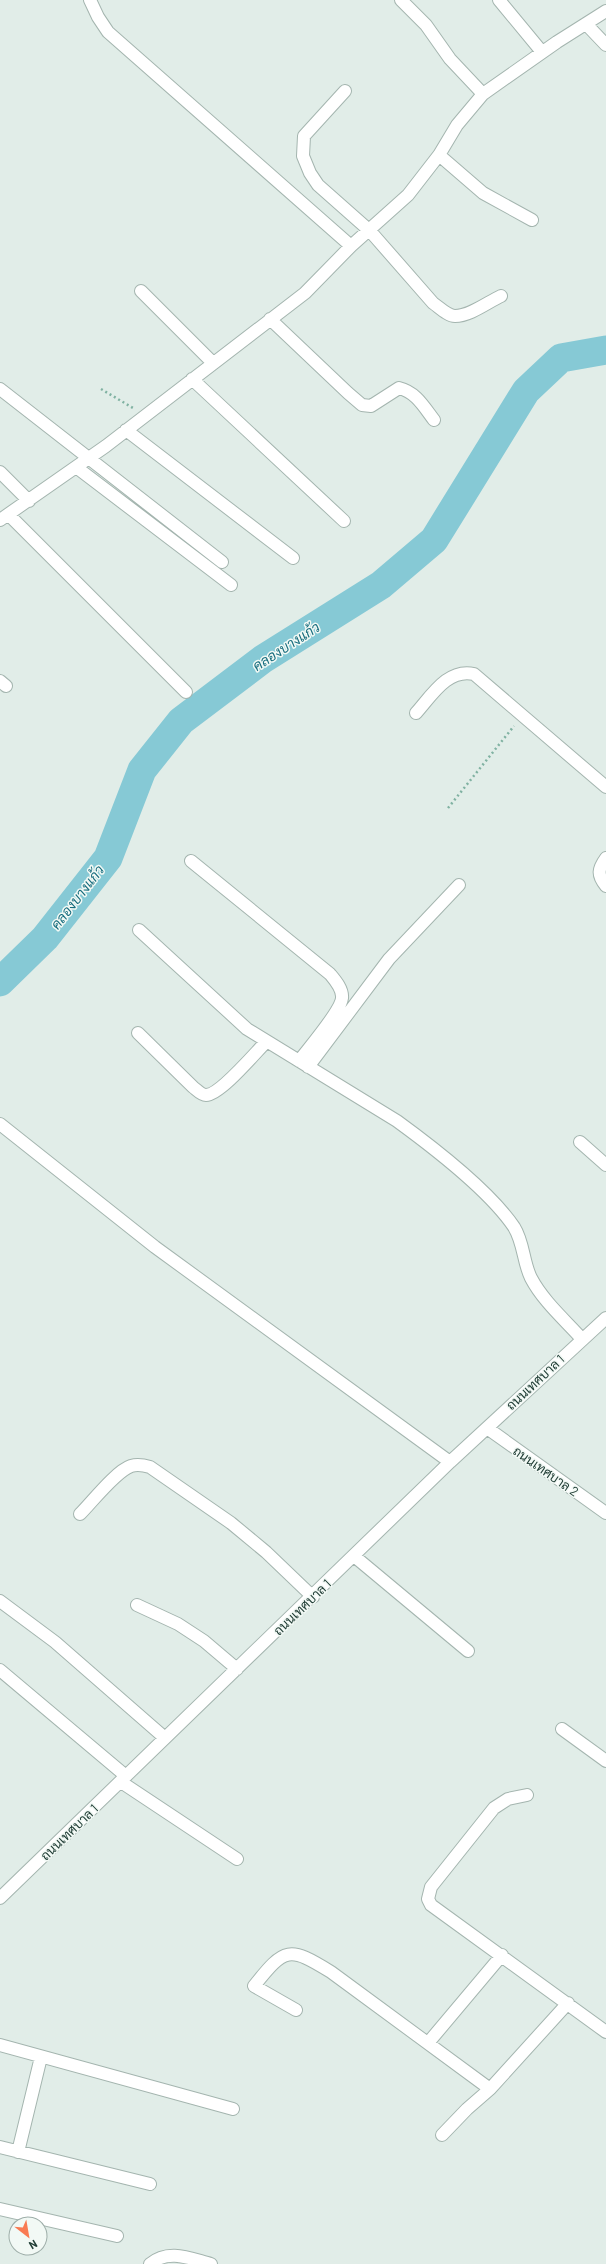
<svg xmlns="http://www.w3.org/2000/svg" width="606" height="2264" viewBox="0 0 606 2264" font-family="Barlow,Sarabun,sans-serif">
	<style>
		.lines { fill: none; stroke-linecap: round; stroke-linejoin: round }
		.river { stroke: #86c9d5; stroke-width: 29 }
		.minor-casing { stroke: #a4b5af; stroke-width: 14 }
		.path { stroke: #80b2a2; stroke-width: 2.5; stroke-dasharray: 2 3; stroke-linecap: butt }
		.minor { stroke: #fff; stroke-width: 12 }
		.labels { text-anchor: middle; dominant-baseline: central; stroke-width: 3; stroke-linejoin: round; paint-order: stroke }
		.street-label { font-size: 13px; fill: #213e36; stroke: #f2f9f5 }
		.water-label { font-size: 14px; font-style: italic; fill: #176d7e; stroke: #f2f9f5 }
	</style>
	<rect width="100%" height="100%" fill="#e1ede8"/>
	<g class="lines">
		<path class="river" d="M0,982L45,938L108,858L142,770L181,721L263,659L381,585L434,540L526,391L561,358L606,350"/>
		<defs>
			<path id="minor" d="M90,0L98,17L108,32L351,246
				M401,0L426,25L450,59L483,94
				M499,0L542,52
				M586,24L606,45
				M345,91L304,136L303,156L310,173L318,185L370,231L433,303C439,307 448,316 455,316C470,316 488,302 501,296
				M439,155L483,193L532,220
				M141,291L213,363
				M270,319L348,393L362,405L371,406L399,388C416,392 424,407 434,420
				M192,379L344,521
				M0,389L222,562
				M126,430L293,558
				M76,467L231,585
				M0,472L29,501
				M9,515L186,692
				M0,520L106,446L305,293L351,246L408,195L439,155L457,125L483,94L557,42L606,11
				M0,681L6,686
				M416,713C432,695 448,668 474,674L606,787
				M606,858C598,869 597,875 606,886
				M191,861L330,974C335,980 343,989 342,998C341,1011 308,1049 299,1061
				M139,930L247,1029L397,1121C434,1148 489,1190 514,1227C524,1243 523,1262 531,1278C543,1301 565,1320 582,1339
				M138,1033L193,1087C197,1090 201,1095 206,1095C220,1095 255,1053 266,1042
				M308,1067L389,959L459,885
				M0,1124L155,1247L450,1462
				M580,1142L606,1165
				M487,1428L606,1513
				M80,1514C92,1502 116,1471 131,1466C138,1464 143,1465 150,1467L231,1523L266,1552L313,1597
				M354,1556L468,1651
				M0,1601L55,1642L165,1738
				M137,1605L178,1624L204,1641L237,1669
				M0,1670L126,1776
				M562,1729L606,1761
				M121,1782L237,1859
				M527,1795L508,1799L494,1808L431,1887L428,1899L431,1905L606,2032
				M0,1898L450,1462L606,1318
				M296,2010L254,1986C285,1947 289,1946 331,1972L490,2089L568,2003
				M428,2043L502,1955
				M0,2045L233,2109
				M442,2135L467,2109L490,2089
				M0,2147L150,2184
				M18,2152L41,2057
				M0,2209L117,2236
				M150,2264C169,2248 191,2259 211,2264"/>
		</defs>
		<use href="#minor" class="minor-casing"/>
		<path class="path" d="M101,389L133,408
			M448,808L514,726"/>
		<use href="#minor" class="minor"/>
	</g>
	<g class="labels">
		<g class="street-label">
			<text transform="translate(535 1382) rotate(-43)">ถนนเทศบาล 1</text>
			<text transform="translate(546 1471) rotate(35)">ถนนเทศบาล 2</text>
			<text transform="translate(302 1607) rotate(-44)">ถนนเทศบาล 1</text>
			<text transform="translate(69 1832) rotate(-44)">ถนนเทศบาล 1</text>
		</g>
		<g class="water-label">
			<text transform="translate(286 646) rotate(-33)">คลองบางแก้ว</text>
			<text transform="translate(77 897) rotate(-52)">คลองบางแก้ว</text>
		</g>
	</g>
	<g transform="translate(28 2236) rotate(149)"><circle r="19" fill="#f2f9f5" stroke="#9eaea9"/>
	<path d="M0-3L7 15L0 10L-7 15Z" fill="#f97b53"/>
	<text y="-6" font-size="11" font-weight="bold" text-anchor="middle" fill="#213e36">N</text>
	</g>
</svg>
